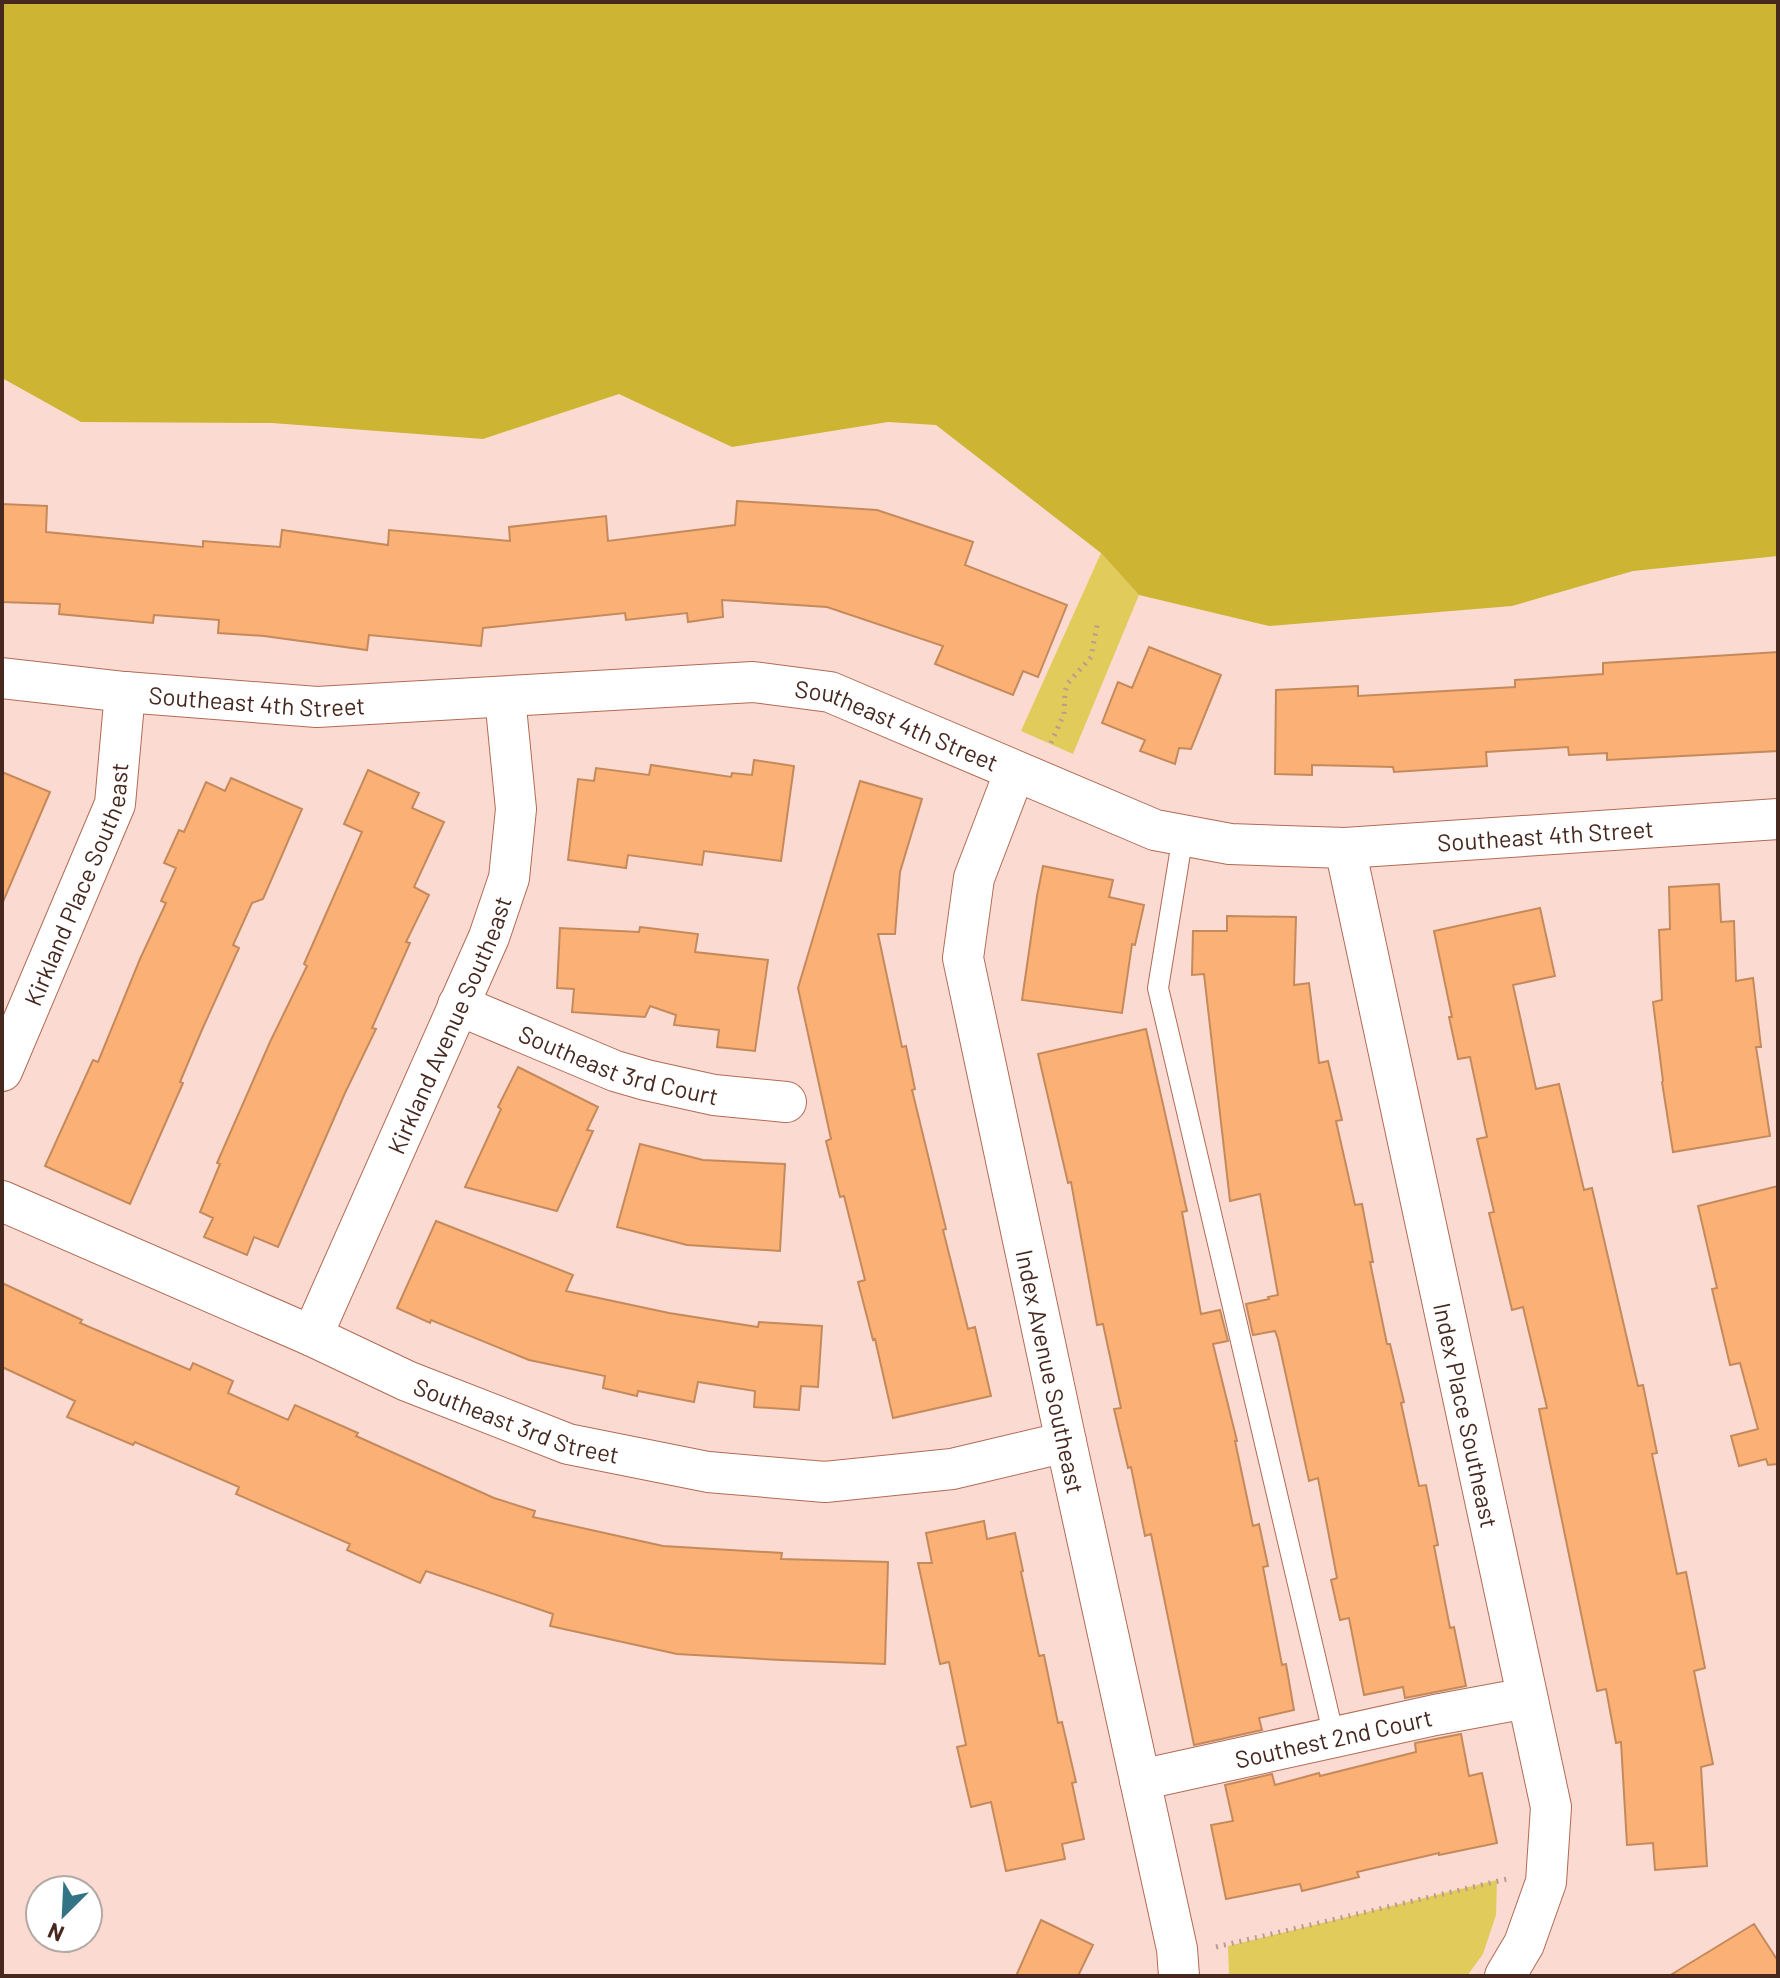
<svg xmlns="http://www.w3.org/2000/svg" width="1780" height="1978" viewBox="0 0 1780 1978" font-family="Barlow,sans-serif">
	<style>
		.green { fill: #e1cb5a }
		.forest { fill: #cdb533 }
		.building { fill: #fbb075; stroke: #c58a5c; stroke-width: 2 }
		.lines { fill: none; stroke-linecap: round; stroke-linejoin: round }
		.service-casing { stroke: #b16b55; stroke-width: 22 }
		.minor-casing { stroke: #b16b55; stroke-width: 42 }
		.path { stroke: #bb9b92; stroke-width: 5; stroke-dasharray: 2 6; stroke-linecap: butt }
		.service { stroke: #fff; stroke-width: 20 }
		.minor { stroke: #fff; stroke-width: 40 }
		.labels { text-anchor: middle; dominant-baseline: central; stroke-width: 7; stroke-linejoin: round; paint-order: stroke }
		.street-label { font-size: 24px; fill: #46281f; stroke: #fff }
	</style>
	<rect width="100%" height="100%" fill="#fbdbd1"/>
	<path class="green" d="M1101,553L1139,595L1073,754L1021,731Z
		M1497,1880L1496,1915L1483,1954L1467,1976H1229L1228,1946Z"/>
	<path class="forest" d="M2,2H1778V556L1633,571L1512,606L1269,626L1139,595L1101,553L936,425L888,422L732,447L619,394L483,439L272,423L81,422L2,378Z"/>
	<path class="building" d="M737,501L877,510L973,542L965,565L1067,605L1038,677L1023,671L1013,695L935,664L943,646L827,607L722,600L723,617L688,622L687,613L626,620L625,613L483,628L481,646L369,635L367,650L264,636L218,633L219,620L154,615L153,623L59,614L60,604L2,602V504L47,506L46,532L203,547V541L280,547L282,530L388,545L389,530L510,541L509,527L606,516L608,541L735,525Z
		M1149,647L1221,675L1191,749L1179,748L1175,764L1140,751L1145,740L1102,723L1118,682L1132,688Z
		M1778,652V751L1607,760V753L1569,755L1568,747L1486,752L1487,766L1394,772L1393,767L1312,765V775L1275,774L1276,690L1358,686V696L1515,687V680L1603,674V663Z
		M754,760L794,766L781,861L704,851L702,865L628,855L626,868L568,860L578,779L594,781L596,768L649,775L651,765L731,777L732,773L752,775Z
		M368,770L419,793L412,808L444,822L414,887L429,895L406,942L410,943L372,1028L376,1029L345,1093L278,1247L254,1237L247,1255L204,1237L213,1218L200,1212L220,1164L217,1163L270,1042L307,966L304,964L362,832L344,824Z
		M2,772L50,792L2,904Z
		M231,778L302,809L263,899L252,903L233,945L239,948L201,1032L180,1082L183,1083L130,1204L45,1166L93,1060L98,1062L140,959L166,903L161,901L176,868L164,863L179,830L184,832L206,782L225,791Z
		M860,781L922,799L900,872L895,934H878L902,1047L906,1046L915,1089L912,1090L946,1229L943,1230L968,1329L975,1327L991,1396L893,1418L875,1339L873,1340L858,1282L865,1280L844,1196L840,1197L826,1141L831,1139L798,988Z
		M1043,866L1113,880L1109,897L1144,905L1135,945L1132,944L1122,1013L1022,1000L1037,896Z
		M1719,884L1721,922L1734,921L1736,981L1753,978L1761,1047H1756L1770,1136L1673,1152L1662,1082L1663,1081L1653,1002L1662,1000L1659,930L1670,929L1669,887Z
		M1540,908L1555,976L1513,985L1536,1089L1559,1084L1584,1190L1592,1188L1638,1386L1643,1385L1657,1453L1652,1454L1677,1574L1686,1572L1705,1668L1694,1671L1713,1764L1701,1767L1707,1866L1655,1870L1653,1843L1627,1845L1621,1742L1616,1743L1606,1689L1597,1691L1539,1409L1547,1408L1523,1307L1512,1310L1489,1213L1494,1212L1477,1139L1487,1137L1470,1057L1458,1059L1449,1017H1452L1434,931Z
		M1227,916L1296,917L1294,985L1309,983L1319,1063L1328,1061L1342,1120L1336,1121L1355,1205L1362,1204L1373,1262H1370L1387,1344H1390L1404,1402L1401,1403L1419,1486L1426,1485L1438,1545L1434,1546L1450,1628L1454,1627L1466,1686L1405,1698L1403,1687L1364,1695L1349,1618L1340,1620L1331,1580L1337,1578L1318,1478L1309,1481L1278,1339L1275,1331L1253,1335L1246,1304L1269,1299L1268,1297L1278,1295L1260,1194L1230,1201L1204,974L1192,975L1193,931H1227Z
		M640,927L698,934L695,952L768,960L755,1051L717,1047L719,1030L674,1025L676,1015L650,1006L645,1017L572,1012L574,989L557,988L560,928L639,932Z
		M1146,1029L1187,1211L1182,1212L1201,1314L1220,1310L1228,1341L1213,1344L1237,1441H1235L1253,1526L1259,1524L1268,1566L1263,1567L1282,1665L1286,1664L1294,1710L1259,1718L1262,1730L1194,1745L1151,1534L1145,1536L1131,1467L1128,1468L1114,1409L1121,1408L1103,1324L1097,1325L1071,1182L1068,1183L1038,1054Z
		M518,1067L598,1107L587,1130L593,1131L557,1211L465,1187L501,1109L498,1107Z
		M640,1144L703,1160L785,1164L780,1251L687,1245L617,1227Z
		M1778,1186V1464L1768,1465L1766,1459L1739,1466L1731,1436L1758,1429L1740,1363L1730,1365L1712,1289L1717,1288L1698,1206Z
		M436,1221L573,1275L566,1291L669,1313L758,1327L759,1322L822,1326L818,1387L801,1386L799,1410L754,1407L755,1391L698,1382L694,1402L638,1391L637,1396L603,1388L605,1376L529,1360L431,1320L430,1323L397,1308Z
		M2,1283L82,1320L80,1323L190,1370L193,1363L233,1381L228,1393L288,1420L295,1405L358,1433L356,1436L494,1498L535,1511L533,1517L663,1546L782,1553L781,1559L888,1562L885,1664L781,1660L677,1654L550,1626L553,1614L426,1571L420,1583L347,1550L350,1544L236,1494L239,1487L135,1442L133,1445L67,1417L75,1401L2,1367Z
		M984,1521L987,1539L1015,1533L1023,1571L1021,1572L1039,1656L1044,1655L1058,1723L1062,1722L1076,1782L1072,1783L1084,1839L1062,1844L1065,1859L1006,1871L991,1802L971,1807L957,1747L966,1745L949,1662L940,1664L918,1563H932L926,1533Z
		M1461,1734L1469,1776L1482,1773L1497,1843L1439,1855V1853L1357,1872L1359,1877L1302,1891L1300,1884L1226,1899L1211,1825L1233,1821L1225,1785L1272,1774L1275,1785L1319,1773L1320,1776L1416,1752L1415,1743Z
		M1041,1920L1093,1945L1078,1976H1016Z
		M1754,1924L1778,1961V1976H1669Z"/>
	<g class="lines">
		<defs>
			<path id="service" d="M1183,835L1158,988L1334,1737"/>
			<g id="minor">
				<path id="s1" d="M2,678L125,692L317,707L753,682L830,692L1155,830L1230,844L1345,848L1778,819"/>
				<path id="s2" d="M1015,771L974,878L963,958L1066,1442L1177,1949L1179,1976"/>
				<path id="s3" d="M1345,848L1551,1807L1546,1882L1524,1944L1505,1976"/>
				<path id="s4" d="M458,1005L615,1071L646,1080L714,1095L786,1102"/>
				<path id="s5" d="M2,1071L115,804L125,692"/>
				<path id="s6" d="M2,1201L312,1336L407,1381L568,1444L708,1472L825,1482L952,1469L1066,1442"/>
				<path id="s7" d="M312,1336L489,937L509,878L516,809L505,697"/>
				<path id="s8" d="M1140,1780L1435,1715L1527,1698"/>
			</g>
		</defs>
		<use href="#service" class="service-casing"/>
		<use href="#minor" class="minor-casing"/>
		<path class="path" d="M1051,743L1064,714L1065,691L1068,683L1091,657L1097,625
			M1216,1947L1507,1879"/>
		<use href="#service" class="service"/>
		<use href="#minor" class="minor"/>
	</g>
	<g class="labels">
		<g class="street-label">
			<text stroke="none"><textPath href="#s1" startOffset="256">Southeast 4th Street</textPath></text>
			<text stroke="none"><textPath href="#s1" startOffset="904">Southeast 4th Street</textPath></text>
			<text stroke="none"><textPath href="#s1" startOffset="1576">Southeast 4th Street</textPath></text>
			<text stroke="none"><textPath href="#s5" startOffset="202">Kirkland Place Southeast</textPath></text>
			<text stroke="none"><textPath href="#s7" startOffset="340">Kirkland Avenue Southeast</textPath></text>
			<text stroke="none"><textPath href="#s4" startOffset="172">Southeast 3rd Court</textPath></text>
			<text stroke="none"><textPath href="#s2" startOffset="618">Index Avenue Southeast</textPath></text>
			<text stroke="none"><textPath href="#s3" startOffset="580">Index Place Southeast</textPath></text>
			<text stroke="none"><textPath href="#s6" startOffset="560">Southeast 3rd Street</textPath></text>
			<text stroke="none"><textPath href="#s8" startOffset="198">Southest 2nd Court</textPath></text>
		</g>
	</g>
	<rect width="1780" height="1978" fill="none" stroke="#46281f" stroke-width="8"/>
	<g transform="translate(64 1914) rotate(204)"><circle r="38" fill="#ffffff" stroke="#b5a9a5" stroke-width="2"/>
	<path d="M0-6L14 30L0 20L-14 30Z" fill="#327486"/>
	<text y="-12" font-size="22" font-weight="bold" text-anchor="middle" fill="#46281f">N</text>
	</g>
</svg>
